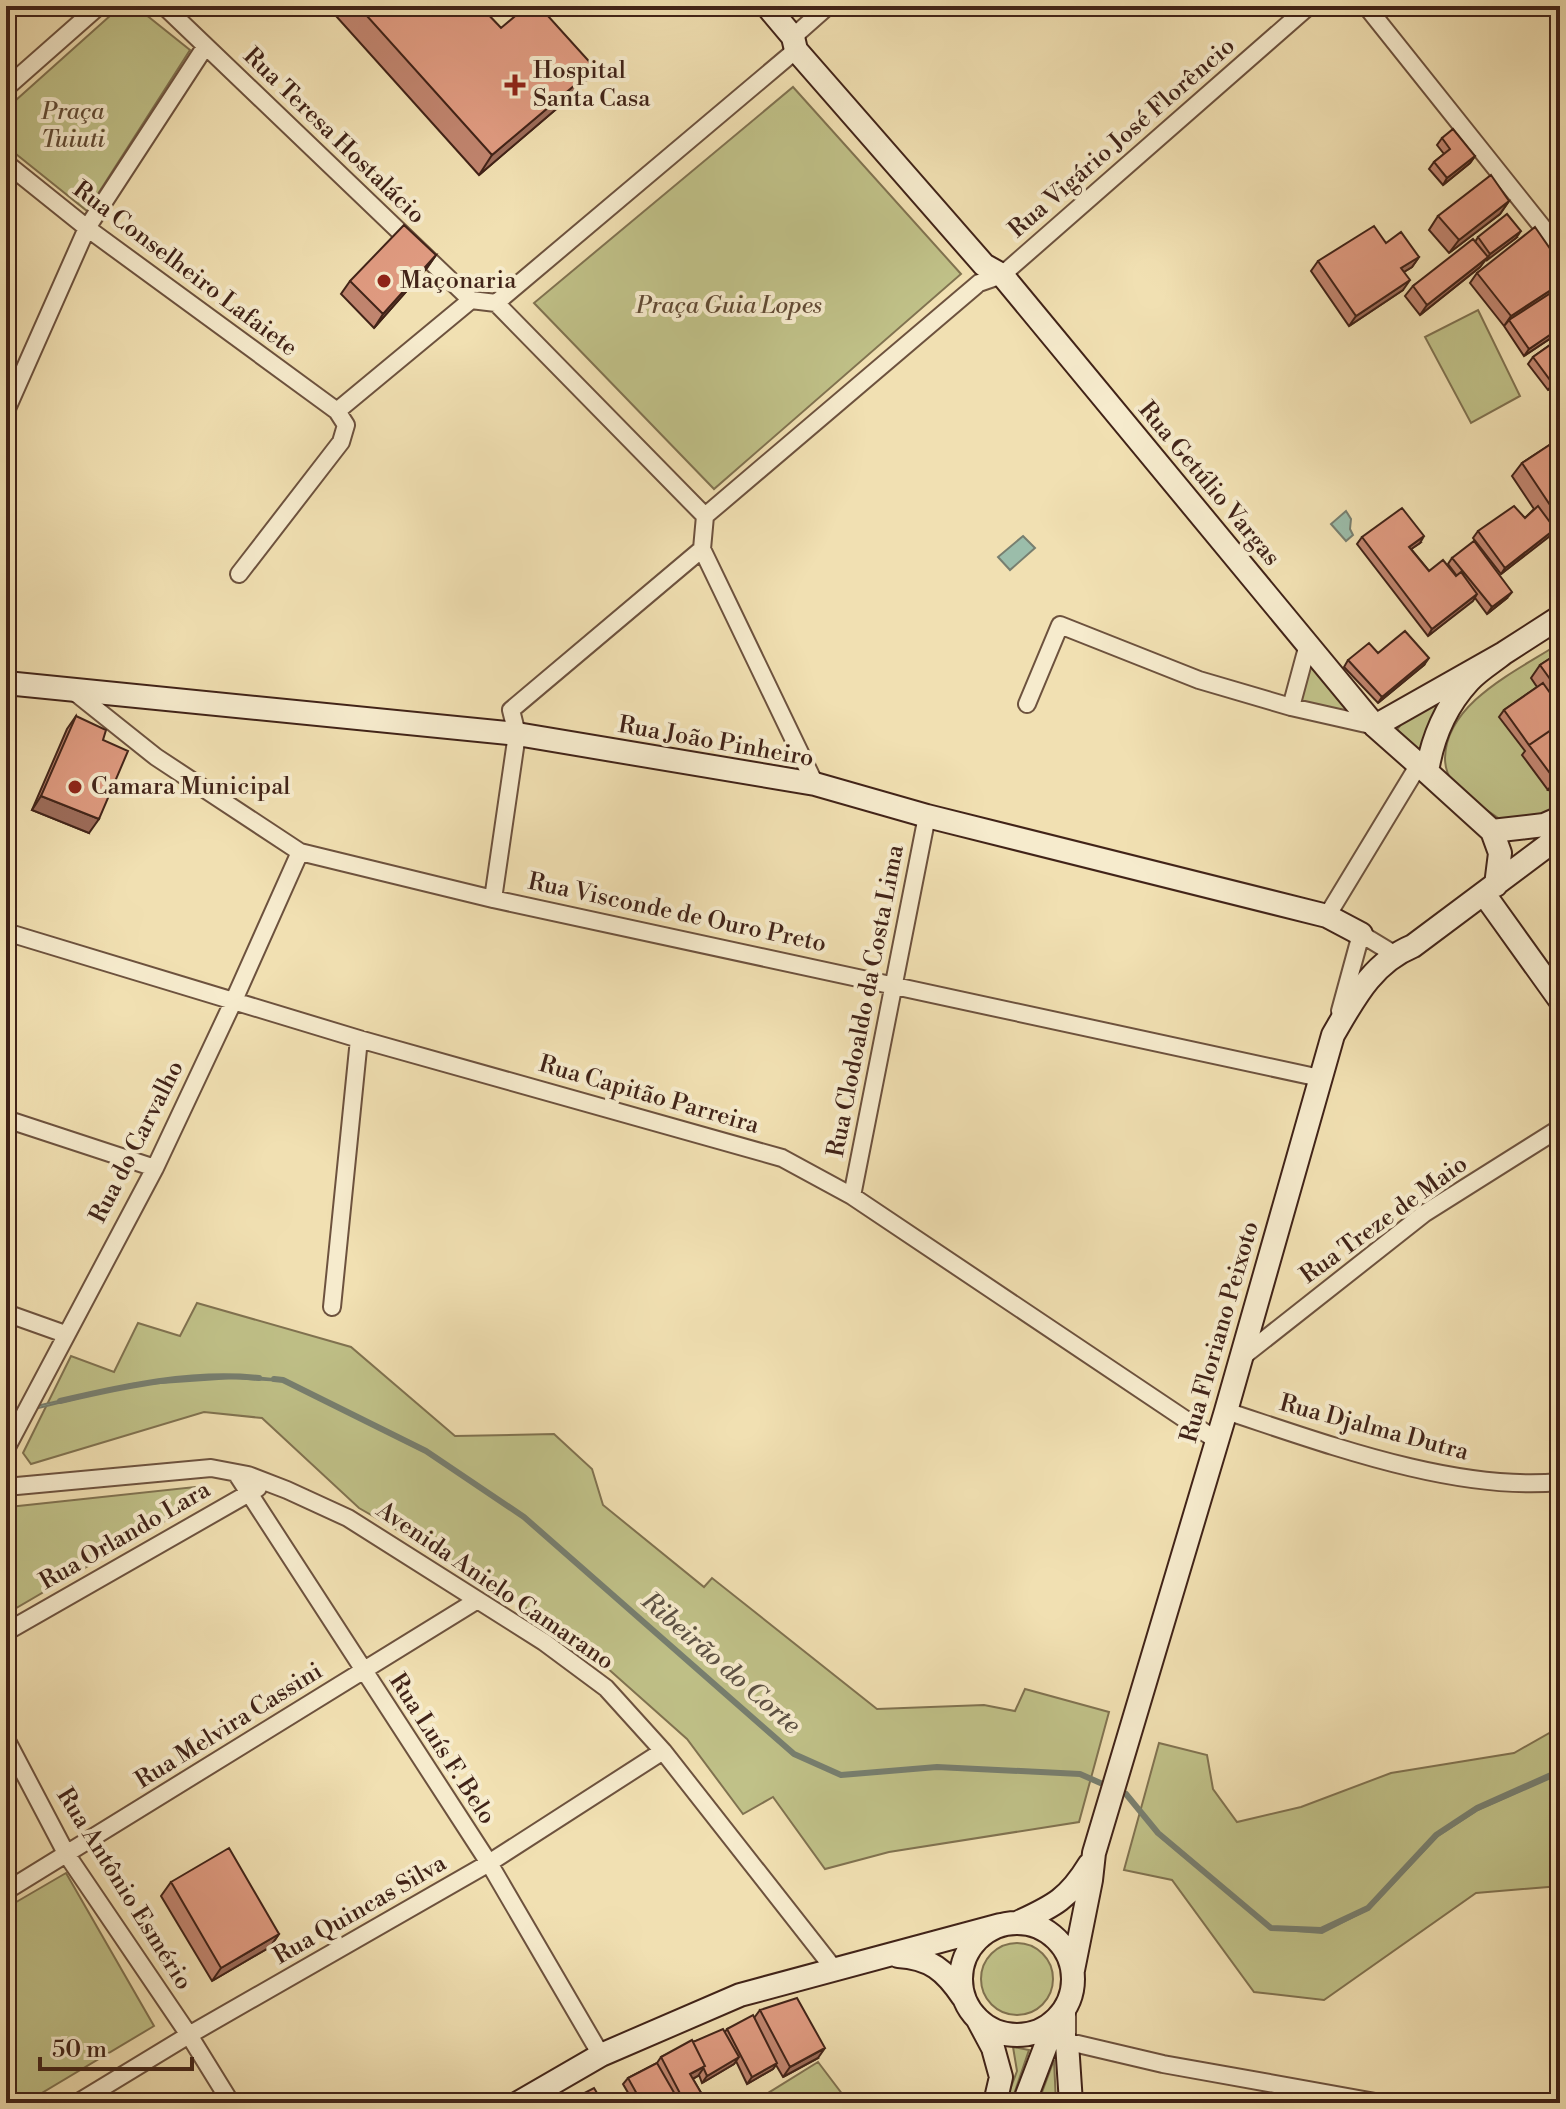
<svg xmlns="http://www.w3.org/2000/svg" width="1566" height="2109" viewBox="0 0 1566 2109" font-family="'Libre Bodoni',serif">
	<style>
		.green { fill: #c0c188; stroke: #807250; stroke-width: 2 }
		.water { fill: #9bbdaa; stroke: #777f70; stroke-width: 2 }
		.lines { fill: none; stroke-linecap: round; stroke-linejoin: round }
		.stream { stroke: #777f70; stroke-width: 6 }
		.street-casing { stroke: #6d523e; stroke-width: 20 }
		.secondary-casing { stroke: #412318; stroke-width: 26 }
		.street { stroke: #f6ebcd; stroke-width: 16 }
		.secondary { stroke: #f6ebcd; stroke-width: 22 }
		.wall { fill: #c1856f; stroke: #412318; stroke-width: 2 }
		.shaded-wall { fill: #9d6c5a; stroke: #412318; stroke-width: 2 }
		.building { fill: #e09b81; stroke: #412318; stroke-width: 2 }
		.poi-dot { fill: #8f2418; stroke: #f6ebcd; stroke-width: 3 }
		.labels { text-anchor: middle; dominant-baseline: central; stroke-width: 8; stroke-linejoin: round; paint-order: stroke }
		.poi-label { font-size: 24px; fill: #412318; stroke: #f6ebcd; text-anchor: start }
		.park-label { font-size: 24px; font-style: italic; fill: #614a34; stroke: #f6ebcd }
		.street-label { font-size: 24px; fill: #412318; stroke: #f6ebcd }
		.water-label { font-size: 26px; font-style: italic; fill: #5c5144; stroke: #f6ebcd }
	</style>
	<rect width="100%" height="100%" fill="#f1e0b2"/>
	<filter id="stains"><feTurbulence type="fractalNoise" baseFrequency=".0025" numOctaves="4"/><feColorMatrix values="0 0 0 0 .2 0 0 0 0 .09 0 0 0 0 .02 0 0 0 .5 -.17"/></filter>
	<radialGradient id="worn" r=".72"><stop offset=".6" stop-color="#630" stop-opacity="0"/><stop offset="1" stop-color="#630" stop-opacity=".3"/></radialGradient>
	<path class="green" d="M121,6H135L190,50L87,211L6,146V109Z
		M793,87L961,274L714,489L534,303Z
		M1478,310L1520,396L1471,423L1425,337Z
		M1560,643V811L1553,816L1501,820C1486,809 1464,797 1452,781C1447,774 1445,767 1445,758C1446,702 1519,670 1560,643Z
		M1311,661L1347,702L1343,713L1298,701Z
		M1451,693C1435,713 1423,728 1424,754L1397,730L1404,720Z
		M197,1303L351,1347L455,1436L554,1434L592,1469L603,1505L704,1587L712,1578L877,1709L984,1705L1015,1711L1025,1689L1109,1712L1079,1822L889,1852L825,1869L773,1797L743,1814L687,1739L596,1658L498,1588L359,1508L262,1418L204,1412L31,1464L23,1453L71,1356L114,1372L138,1323L180,1336Z
		M195,1487L201,1500L6,1614V1510L9,1507Z
		M1560,1727V1886L1476,1893L1324,2000L1254,1992L1172,1880L1124,1870L1159,1743L1207,1755L1213,1789L1237,1822L1301,1807L1391,1773L1514,1753Z
		M66,1873L154,2026L25,2103H6V1908Z
		M981 1979a36 36 0 1 1 72 0a36 36 0 1 1-72 0Z
		M1013,2047L1029,2050L1011,2103H1005L1017,2071Z
		M1054,2060L1056,2103H1038Z
		M818,2062L849,2103H752Z"/>
	<path class="water" d="M1346,511L1351,519L1350,529L1353,535L1346,541L1331,524Z
		M1023,536L1035,548L1010,570L998,557Z
		M233,1375L283,1380L426,1451L524,1517L794,1754L841,1775L937,1767L1080,1774L1127,1795L1158,1833L1271,1928L1321,1930L1368,1908L1436,1835L1477,1808L1560,1771V1774L1478,1810L1438,1836L1369,1909L1322,1933L1271,1929L1157,1834L1127,1795L1080,1775L937,1767L841,1775L793,1755L524,1517L425,1452L283,1381L233,1378L132,1385L6,1416V1413L132,1384Z"/>
	<g class="lines">
		<path class="stream" d="M274,1379L283,1380L426,1451L524,1517L794,1754L841,1775L937,1767L1080,1774L1105,1785
			M60,1401C124,1386 192,1371 259,1378
			M6,1413L22,1410
			M1126,1794L1158,1833L1271,1928L1321,1930L1368,1908L1436,1835L1477,1808L1560,1771"/>
		<defs>
			<path id="street" d="M164,6L471,300
				M1366,6L1560,249
				M793,37L828,6
				M6,88L99,6
				M6,163L87,228L337,411L346,425L341,442L239,574
				M471,300L496,303L705,516
				M496,303L796,50
				M6,411L87,228L205,47
				M337,411L471,300
				M705,516L979,283L1002,275L1309,6
				M705,516L702,549L815,784
				M72,690L156,757L300,852L493,899L1320,1078
				M1027,704L1060,625L1199,680L1291,707L1375,726
				M1291,707L1308,644
				M493,899L517,734L511,710L702,549
				M1327,916L1418,766
				M6,932L359,1039L782,1158L852,1196L1216,1440
				M1340,1011L1361,934L1394,954
				M6,1119L155,1168
				M852,1196L927,816
				M332,1307L359,1039
				M6,1313L65,1334
				M1241,1358L1425,1213L1560,1128
				M1226,1411C1327,1444 1454,1492 1560,1482
				M6,1449L155,1168L234,1000L300,852
				M236,1473L489,1863L601,2055
				M6,1487L211,1468L248,1475L287,1490L348,1518L544,1642L606,1688L663,1751L835,1970
				M6,1632L258,1488
				M6,1739L67,1855L189,2035L231,2103
				M6,1891L476,1601
				M1067,2005V2043
				M1024,2034L1048,2037L1163,2064L1381,2103
				M77,2103L189,2035L489,1863L663,1751"/>
			<path id="secondary" d="M767,6L793,37L796,50L984,265L1002,275L1375,726L1427,772
				M6,683L517,734L815,784L927,816L1327,916L1361,934
				M1375,726L1504,653L1560,617
				M1492,831L1544,825L1560,818
				M1496,885L1500,853L1492,831L1427,772C1432,739 1446,706 1469,681C1479,670 1493,662 1504,653
				M1484,894L1560,1000
				M1019,1922C1054,1906 1069,1898 1089,1865
				M961 1979a56 56 0 1 1 112 0a56 56 0 1 1-112 0Z
				M898,1956C930,1958 945,1970 963,1997
				M1073,1970L1091,1880L1094,1853L1226,1411L1333,1035C1354,999 1372,963 1413,946L1560,836
				M977,2018L993,2048L1001,2077L995,2103
				M1067,2043L1071,2103
				M518,2103L601,2055L740,1995L1000,1925
				M1024,2103L1056,2019"/>
		</defs>
		<use href="#street" class="street-casing"/>
		<use href="#secondary" class="secondary-casing"/>
		<use href="#street" class="street"/>
		<use href="#secondary" class="secondary"/>
	</g>
	<path class="wall" d="M327,6H480L501,28L582,87L479,175Z
		M1442,138L1475,156L1470,163L1443,185L1429,169L1434,162L1444,154L1437,145Z
		M1509,201L1500,214L1449,253L1429,230L1438,216Z
		M1478,237L1516,238L1485,260L1480,267L1420,315L1405,296L1413,286L1475,242Z
		M1386,243L1419,257L1412,267L1404,272L1403,290L1349,326L1311,271L1318,261Z
		M436,255L427,268L374,328L341,294L350,281Z
		M1560,263V332L1524,356L1504,326L1470,283L1477,273Z
		M1560,338V382L1548,390L1528,364L1533,357Z
		M1560,438V547L1551,534L1501,574L1473,538L1478,531L1525,518L1534,509L1512,476L1522,463Z
		M1362,537L1420,543L1411,549L1429,571L1457,576L1448,564L1452,558L1507,598L1487,614L1475,598L1428,636L1357,544Z
		M1560,652V788L1555,791L1548,790L1522,755L1525,751L1499,717L1504,710L1537,687L1531,678L1540,665Z
		M1378,653L1424,665L1378,703L1344,667L1348,660Z
		M76,716L89,833L32,810L67,729Z
		M171,1882L279,1934L270,1947L212,1981L161,1896Z
		M760,2010L818,2058L783,2077L776,2065L773,2069L747,2084L736,2061L734,2064L702,2083L699,2075L693,2079L707,2103H634L623,2084L628,2078L657,2063L661,2057L693,2042L725,2032L727,2029L754,2018Z"/>
	<path class="shaded-wall" d="M595,68L582,87L479,175L492,155Z
		M1475,156L1470,163L1443,185L1447,178Z
		M1509,201L1500,214L1449,253L1459,240Z
		M1521,231L1516,238L1486,261L1490,254Z
		M436,255L427,268L374,328L383,314Z
		M1419,257L1412,267L1394,278L1401,268Z
		M1488,257L1480,267L1420,315L1427,305Z
		M1410,280L1403,290L1349,326L1356,316Z
		M1560,284V289L1509,320L1504,326L1511,316Z
		M1560,328V332L1524,356L1529,349Z
		M1560,379V382L1548,390L1553,384Z
		M1555,529L1550,536L1501,574L1505,568Z
		M1424,536L1420,543L1404,554L1409,547Z
		M1512,592L1507,598L1487,614L1492,607Z
		M1477,594L1473,601L1428,636L1432,629Z
		M1429,658L1424,665L1378,703L1382,697Z
		M1555,780L1560,781V788L1555,791L1548,790Z
		M41,796L99,819L89,833L32,810Z
		M279,1934L270,1947L212,1981L221,1968Z
		M825,2048L818,2058L783,2077L790,2067Z
		M739,2057L734,2064L702,2083L707,2076Z
		M777,2063L773,2069L747,2084L752,2077Z
		M705,2066L698,2076L683,2084L690,2074Z"/>
	<path class="building" d="M358,6H480L501,28L527,6H539L595,68L492,155Z
		M1453,129L1475,156L1447,178L1434,162L1450,149L1442,138Z
		M1491,175L1509,201L1459,240L1438,216Z
		M1507,214L1521,231L1490,254L1478,237Z
		M404,225L436,255L383,314L350,281Z
		M1374,226L1386,243L1401,232L1419,257L1401,268L1410,280L1356,316L1318,261Z
		M1535,227L1560,263V284L1511,316L1477,273Z
		M1473,239L1488,257L1427,305L1413,286Z
		M1560,287V328L1529,349L1509,320Z
		M1560,338V379L1553,384L1533,357Z
		M1560,438V520L1522,463Z
		M1514,506L1525,518L1538,506L1555,529L1505,568L1478,531Z
		M1402,508L1424,536L1409,547L1429,571L1443,560L1456,576L1461,572L1477,594L1432,629L1362,537Z
		M1474,541L1512,592L1492,607L1452,558Z
		M1405,631L1429,658L1382,697L1348,660L1369,643L1378,653Z
		M1560,652V693L1540,665Z
		M1543,683L1560,707V724L1529,745L1504,710Z
		M76,716L106,730L103,740L128,751L99,819L41,796Z
		M1560,724V781L1555,780L1529,745Z
		M229,1848L279,1934L221,1968L171,1882Z
		M797,1998L825,2048L790,2067L760,2010Z
		M753,2015L777,2063L752,2077L727,2029Z
		M723,2029L739,2057L707,2076L703,2067L705,2066L693,2042Z
		M692,2040L705,2066L690,2074L707,2103H685L661,2057Z
		M657,2063L680,2103H642L628,2078Z
		M594,2088L603,2103H565Z"/>
	<g class="poi-dot">
		<path d="M511 73h8v8h8v8h-8v8h-8v-8h-8v-8h8z"/>
		<circle cx="384" cy="281" r="8"/>
		<circle cx="75" cy="787" r="8"/>
	</g>
	<g class="labels">
		<g class="poi-label">
			<text x="533" y="71">Hospital<tspan x="533" dy="28">Santa Casa</tspan></text>
			<text x="400" y="281">Maçonaria</text>
			<text x="91" y="787">Camara Municipal</text>
		</g>
		<g class="park-label">
			<text x="73" y="112">Praça<tspan x="73" dy="28">Tuiuti</tspan></text>
			<text x="729" y="306">Praça Guia Lopes</text>
		</g>
		<g class="street-label">
			<text transform="translate(334 136) rotate(44)">Rua Teresa Hostalácio</text>
			<text transform="translate(1122 138) rotate(-41)">Rua Vigário José Florêncio</text>
			<text transform="translate(185 269) rotate(37)">Rua Conselheiro Lafaiete</text>
			<text transform="translate(1209 484) rotate(50)">Rua Getúlio Vargas</text>
			<text transform="translate(716 742) rotate(10)">Rua João Pinheiro</text>
			<text transform="translate(677 913) rotate(12)">Rua Visconde de Ouro Preto</text>
			<text transform="translate(866 1001) rotate(-79)">Rua Clodoaldo da Costa Lima</text>
			<text transform="translate(649 1095) rotate(16)">Rua Capitão Parreira</text>
			<text transform="translate(137 1142) rotate(-63)">Rua do Carvalho</text>
			<text transform="translate(1384 1220) rotate(-36)">Rua Treze de Maio</text>
			<text transform="translate(1220 1332) rotate(-74)">Rua Floriano Peixoto</text>
			<text transform="translate(1374 1428) rotate(15)">Rua Djalma Dutra</text>
			<text transform="translate(125 1536) rotate(-30)">Rua Orlando Lara</text>
			<text transform="translate(495 1586) rotate(34)">Avenida Anielo Camarano</text>
			<text transform="translate(229 1726) rotate(-32)">Rua Melvira Cassini</text>
			<text transform="translate(442 1749) rotate(57)">Rua Luís F. Belo</text>
			<text transform="translate(124 1889) rotate(58)">Rua Antônio Esmério</text>
			<text transform="translate(360 1910) rotate(-30)">Rua Quincas Silva</text>
		</g>
		<g class="water-label">
			<text transform="translate(721 1663) rotate(41)">Ribeirão do Corte</text>
		</g>
	</g>
	<rect width="1566" height="2109" fill="none" stroke="#f1e0b2" stroke-width="32"/>
	<rect x="8" y="8" width="1550" height="2093" fill="none" stroke="#412318" stroke-width="4"/>
	<rect x="16" y="16" width="1534" height="2077" fill="none" stroke="#412318" stroke-width="2"/>
	<path d="M40 2057v12h152v-12" fill="none" stroke="#412318" stroke-width="4"/>
	<text x="52" y="2057" font-size="24" fill="#412318" stroke="#f6ebcd" stroke-width="6" paint-order="stroke">50 m</text>
	<rect width="100%" height="100%" filter="url(#stains)"/>
	<rect width="100%" height="100%" fill="url(#worn)"/>
</svg>
